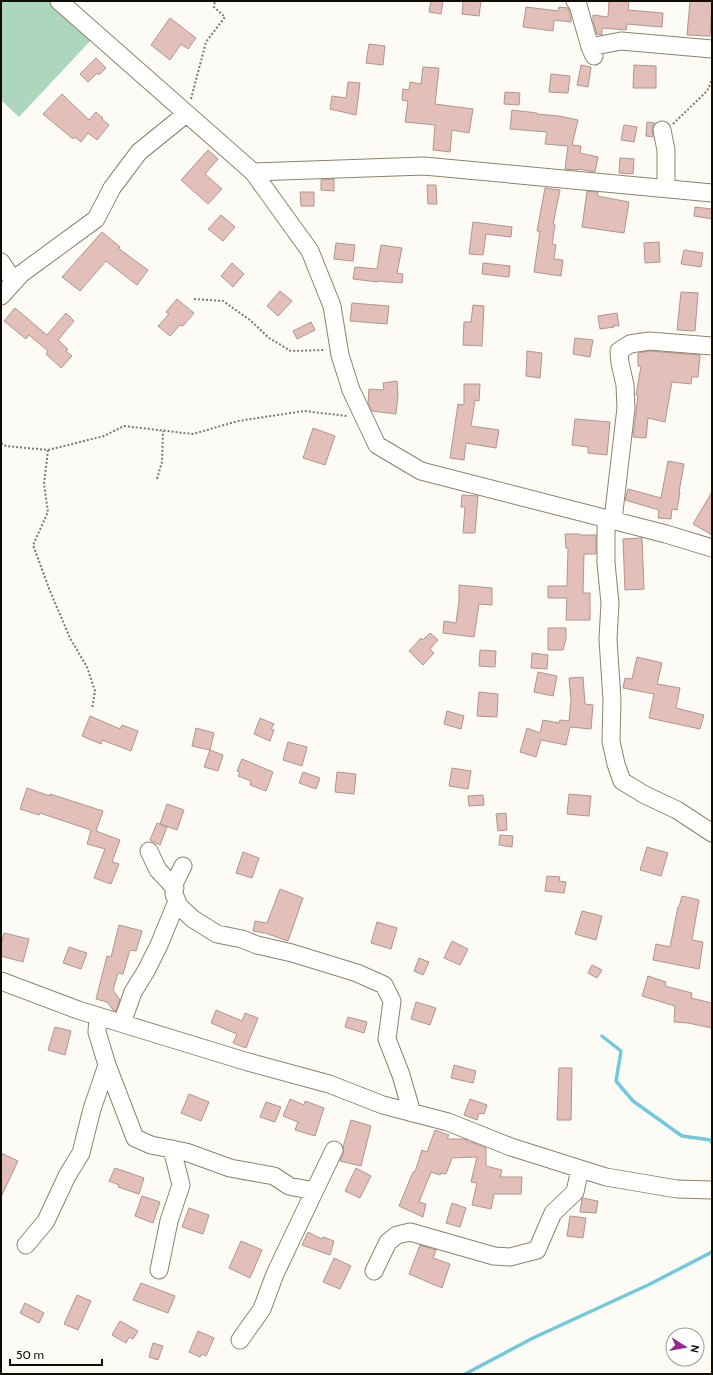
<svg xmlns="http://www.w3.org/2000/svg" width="713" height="1375" viewBox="0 0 713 1375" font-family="Cabin,sans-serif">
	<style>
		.pitch { fill: #add7bc }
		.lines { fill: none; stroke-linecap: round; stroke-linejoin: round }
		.stream { stroke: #72c8dc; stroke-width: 3.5 }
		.building { fill: #e2c0b9; stroke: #b3948d }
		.minor-casing { stroke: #8c8369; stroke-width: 19 }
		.path { stroke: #7b7971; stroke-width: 2; stroke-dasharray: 2 2; stroke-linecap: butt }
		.minor { stroke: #fff; stroke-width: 17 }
	</style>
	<rect width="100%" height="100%" fill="#fdfbf5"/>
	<path class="pitch" d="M1,1H48L92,39L19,117L1,100Z"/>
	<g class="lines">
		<path class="stream" d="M602,1036L621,1051L616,1081L633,1101L682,1136L711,1140L712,1143
			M465,1374L533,1338L648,1285L712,1252"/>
	</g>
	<path class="building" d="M431,1H443L441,14L429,12Z
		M463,1H481L479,16L462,14Z
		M609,1H629L628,10L663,13L662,27L627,24L626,30L602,28V35L597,34L593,20V15L608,17Z
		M690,1H712L710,36L687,35Z
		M526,7L558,11L559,7L568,8L571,18V22L554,20L553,31L523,27Z
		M170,18L196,38L188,49L181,44L170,60L151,45Z
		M369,44L385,46L383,65L366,63Z
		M96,58L106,68L99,75L97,73L88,82L80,74Z
		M581,65L591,67L588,87L577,85Z
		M634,65L656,66V88H633Z
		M423,67L439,68L435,104L473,109L469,133L452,130L450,152L433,150L435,125L405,122L408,101L402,100L403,89L409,90L410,82L421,84Z
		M551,74L570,76L568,93L549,92Z
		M348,82L360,83L356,115L330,109L332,96L346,98Z
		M505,92L520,93L519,105L504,104Z
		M62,94L89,120L96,112L103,118L102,119L109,125L97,140L88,133L81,142L75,137L73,139L43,114Z
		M512,110L537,113V114L559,116L578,120L572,145L581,146L580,153L598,157L595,172L578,169V170L565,169L568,146L545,144L547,132L510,129Z
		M647,122L655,123L652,127L653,137L646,136Z
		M624,125L637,127L634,142L621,140Z
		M208,150L218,159L205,174L222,189L208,204L181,180Z
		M620,158L634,159L633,174L619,173Z
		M334,179V191L321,190V180Z
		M427,185H436L437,204H428Z
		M545,188L560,190L553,224L555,225L552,244L556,245L554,259L563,260L561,276L534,272L540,231H537Z
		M587,191L598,192L597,196L629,202L624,233L582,227Z
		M300,192H314V206H301Z
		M695,207L712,209V219L694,216Z
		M221,215L235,227L223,241L208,229Z
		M473,222L512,227L511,237L486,234L483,255L469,254Z
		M102,232L120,247L118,248L148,270L137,285L106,261L80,291L62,277Z
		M659,242L660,262L645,263L644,243Z
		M336,243L355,245L353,261L334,259Z
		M381,245L402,248L397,273L403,274L402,283L378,281V282L353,279L355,267L377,269Z
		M684,250L703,253L701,267L681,264Z
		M232,263L244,274L233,287L221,276Z
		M483,263L510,266L509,277L482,274Z
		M280,291L292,301L278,316L267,306Z
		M681,292L698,293L695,331L677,330Z
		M177,299L194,313L183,326L180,325L170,336L158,326L169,314L166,312Z
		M352,303L389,306L387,324L350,321Z
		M473,305L484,306L482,346L463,345L464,322H471Z
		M15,308L47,335L66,313L74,321L58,340L68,349L66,351L72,356L61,368L46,354L48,351L29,335L26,339L4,321Z
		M617,313L619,326L614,325V327L600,329L598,316Z
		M311,322L315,330L297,339L293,331Z
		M575,338L593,340L590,357L573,354Z
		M527,351L542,353L540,378L526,376Z
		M649,351L700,355L698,377H692L691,384L672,382L665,422L648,418L646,438L633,437L638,395H636L641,366H638V353Z
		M397,381L398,395L396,414L372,411L368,402L369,389L384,390L383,383Z
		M464,384H480L479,401L475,400L471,426L499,430L496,448L466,443L464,460L450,458L458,404L464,405Z
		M575,419L610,422L607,455L588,453V447L572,445Z
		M313,428L335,436L325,465L303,458Z
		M668,461L684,464L679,492H680L677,510L672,509L671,519L658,518L659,510L625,500L628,489L661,498Z
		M712,492V535L693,524Z
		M462,495L478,496L475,533H463L465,507H461Z
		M565,534H580V535H596V554H584L583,593H590V620H566L567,598H548V586H567L568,548H566Z
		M642,538L644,589L625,590L623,539Z
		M459,585L492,588V605L479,604L474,637L443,633L444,621L456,623L459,601Z
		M548,628H566V639L563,650H548Z
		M430,633L438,640L430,649L434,653L423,665L409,651L421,638L423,640Z
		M480,650L496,651L495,667L479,666Z
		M532,653L548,655L547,669L531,668Z
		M637,657L662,663L657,684L680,688L676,708L704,715L700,729L649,718L654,694L623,688L625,678L632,679Z
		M538,672L557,676L553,696L534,692Z
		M583,677L585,704L593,705L591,729L570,727L566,745L541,740L536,757L520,752L527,728L540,733L543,720L559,723L560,720L569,721L571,700L569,678Z
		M479,692L498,694L497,717L477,716Z
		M447,711L464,716L461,729L444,724Z
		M90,716L120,729L122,725L138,731L131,751L102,740L101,744L82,736Z
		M260,718L274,724L271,729L274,730L270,741L254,734Z
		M196,728L214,733L210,750L192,746Z
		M288,742L307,747L302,766L283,760Z
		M210,750L223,755L218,771L204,767Z
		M242,759L273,772L266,791L250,785L251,781L238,776L240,772L237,771Z
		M452,768L471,771L468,789L449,786Z
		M303,772L320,778L316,789L299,783Z
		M337,772L356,774L354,794L335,792Z
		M27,788L50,796V794L103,811L96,831L120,840L112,862L119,864L111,884L94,878L105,849L87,844L91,830L40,813L39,815L20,809Z
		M569,794L591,796L589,816L567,814Z
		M483,795L484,805L469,806L468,796Z
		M167,804L184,810L177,830L160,824Z
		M506,813L507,830L498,831L496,814Z
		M157,823L167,827L160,845L150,840Z
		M500,835L513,836L512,847L499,845Z
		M647,847L668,853L661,876L640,870Z
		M243,852L259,858L252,878L236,873Z
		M547,876L560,877L559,881L566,882L564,893L545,891Z
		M280,889L303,898L288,941L265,933L253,931L255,921L267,923Z
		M682,896L699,900L692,940L703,942L699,969L653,960L656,944L670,947L678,907H679Z
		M582,911L602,916L596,940L575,934Z
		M377,922L397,928L391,949L371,943Z
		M119,925L142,931L136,951L130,950L123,974L118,973L113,990L120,1000L116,1011L113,1010L107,1002L96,999L107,956L111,957Z
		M4,933L29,939L23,962L1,956V945Z
		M452,941L468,949L460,965L444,958Z
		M69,947L87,953L81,969L63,963Z
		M419,958L429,962L423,975L414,971Z
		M592,965L602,970L597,978L588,973Z
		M648,976L666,982L665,986L692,993L691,998L712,1003V1028L688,1023L674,1022L675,1006L642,996Z
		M416,1002L436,1008L430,1025L411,1019Z
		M216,1010L242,1021L245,1013L258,1018L246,1048L233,1043L237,1034L211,1023Z
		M348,1017L367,1022L364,1033L345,1027Z
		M55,1027L71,1031L65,1055L48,1050Z
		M454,1065L476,1071L473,1083L451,1078Z
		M559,1068H572L571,1120H557Z
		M189,1094L209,1102L201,1121L181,1113Z
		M290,1099L304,1105L305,1101L324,1108L315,1136L295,1130L298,1122L283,1116Z
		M470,1099L487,1105L484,1114L479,1113L477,1120L464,1115Z
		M266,1102L281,1107L275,1122L260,1117Z
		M351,1120L371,1126L361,1166L340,1161L343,1154V1147Z
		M435,1130L449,1135L447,1139H463L467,1140V1142H471L486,1148V1166L502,1170L500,1177H522L521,1194H494L491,1209L472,1205L477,1183L471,1182L477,1157L452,1158L446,1174L441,1173L440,1175L431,1172L419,1202L426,1204L423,1217L399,1206L413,1172H415L422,1150L427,1152Z
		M1,1153L18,1161L1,1197Z
		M115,1168L144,1178L139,1194L118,1187L119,1185L109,1181Z
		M356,1168L371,1176L360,1198L345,1191Z
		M142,1196L160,1202L153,1223L135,1216Z
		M582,1198L598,1201L596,1213L580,1212Z
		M452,1203L466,1208L460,1227L446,1223Z
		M189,1208L209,1215L203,1234L182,1227Z
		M570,1216L586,1218L583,1238L567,1236Z
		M308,1232L322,1239L323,1237L334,1241L330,1255L302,1245Z
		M241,1241L262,1250L250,1278L229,1268Z
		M420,1245L436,1250L433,1258L450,1264L442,1288L409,1274Z
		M334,1258L351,1266L340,1289L323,1282Z
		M141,1283L175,1296L168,1313L133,1300Z
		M77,1295L91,1301L78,1330L64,1324Z
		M25,1303L44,1313L39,1323L20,1313Z
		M120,1321L138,1331L133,1339L129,1337L126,1343L112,1335Z
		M198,1331L214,1338L206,1356L202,1354L200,1357L189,1352Z
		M153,1343L163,1346L158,1360L149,1357Z"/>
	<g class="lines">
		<defs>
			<path id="minor" d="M59,1L253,172L310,251L332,306L340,355L351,390L377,445L421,471L666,534L712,548
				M575,1L578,5L590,47L594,56
				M590,47L621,41L712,49
				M662,130L666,150V188
				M253,172L424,166L712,193
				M1,262L14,282
				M1,296L21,274L96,219L112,188L139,152L186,114
				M606,518V563L610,603L608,639L612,700L611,741L616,764L622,781L645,795L677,810L712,833
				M613,520L626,408L625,385L620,363L619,351L630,344L649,341L712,346
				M149,851L158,870L175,888
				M183,866L175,882L174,894L179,906L193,919L217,934L242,939L257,945L292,953L357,973L384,985L392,1001L387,1039L401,1075L412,1113
				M1,981L78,1010L248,1062L329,1084L383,1105L448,1122L511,1147L606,1177L677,1189L712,1190
				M98,1016L97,1032L107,1065L135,1138L151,1145L186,1152L230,1168L274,1176L289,1186L314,1191
				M122,1023L133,992L146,971L159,945L177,901
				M26,1245L46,1221L67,1176L81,1153L92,1109L107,1065
				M159,1270L169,1221L181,1185L172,1149
				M374,1271L388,1242L397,1235L410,1232L494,1256L510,1257L537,1250L553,1213L575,1192L580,1169
				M240,1340L262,1309L275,1274L334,1150"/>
		</defs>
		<use href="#minor" class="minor-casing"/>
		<path class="path" d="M191,99L206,42L225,17L214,7L215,1
			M673,124L707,91L712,80
			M194,299L223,301L250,320L269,338L291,351L324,350
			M1,443L6,446L48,450L104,436L124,426L193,434L238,421L304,411L347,416
			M48,450L44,484L48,512L33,545L50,591L70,638L87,667L95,691L92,709
			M157,479L162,462L163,431"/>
		<use href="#minor" class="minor"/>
	</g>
	<rect width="713" height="1375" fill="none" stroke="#0f0c04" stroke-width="4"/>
	<g transform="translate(685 1347) rotate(101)"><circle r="19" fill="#ffffff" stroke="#9f9e9b"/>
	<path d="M0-3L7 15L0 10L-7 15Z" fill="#94298c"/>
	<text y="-6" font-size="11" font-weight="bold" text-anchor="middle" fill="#0f0c04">N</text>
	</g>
	<path d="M10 1359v6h92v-6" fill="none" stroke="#0f0c04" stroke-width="2"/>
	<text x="16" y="1359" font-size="12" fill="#0f0c04" stroke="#ffffff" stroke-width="3" paint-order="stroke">50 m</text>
</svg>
